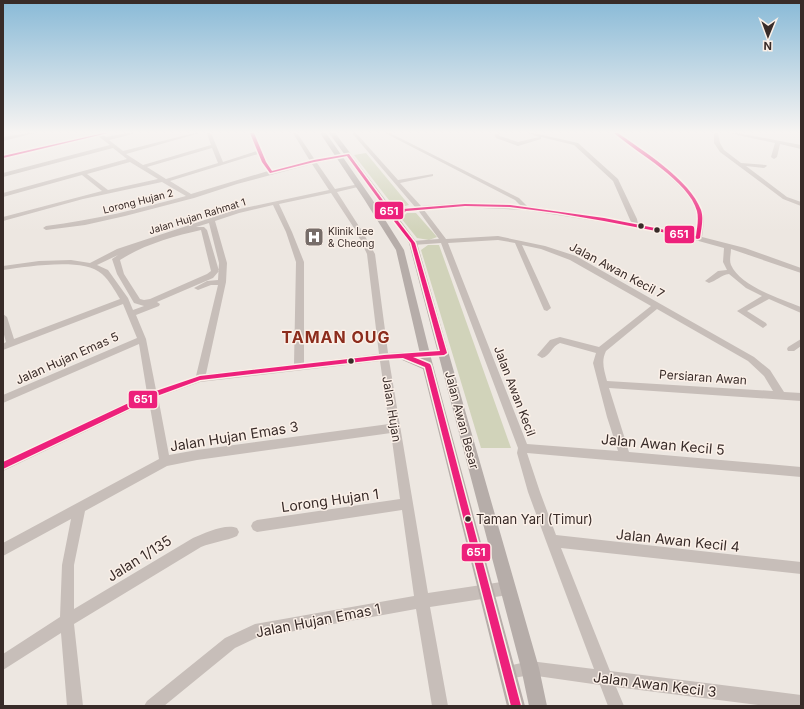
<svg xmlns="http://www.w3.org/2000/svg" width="804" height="709" viewBox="0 0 804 709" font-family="Inter,sans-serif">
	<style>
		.green { fill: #d1d3ba }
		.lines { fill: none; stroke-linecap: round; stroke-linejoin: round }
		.minor { fill: #c7beb9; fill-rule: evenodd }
		.major { fill: #b6ada9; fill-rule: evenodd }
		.bus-1-casing { stroke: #fbf0e8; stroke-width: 3 }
		.bus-1 { fill: #ed207b; fill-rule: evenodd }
		.bus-dot { fill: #382b28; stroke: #fbf0e8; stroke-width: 1.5 }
		.labels { text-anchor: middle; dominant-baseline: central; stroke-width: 3; stroke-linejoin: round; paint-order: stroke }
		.far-street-label { font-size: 10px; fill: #382b28; stroke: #fbf0e8 }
		.far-poi-label { font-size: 10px; fill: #382b28; stroke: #fbf0e8; text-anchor: start }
		.street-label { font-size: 12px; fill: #382b28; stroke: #fbf0e8 }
		.near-bus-label { font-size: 13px; fill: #382b28; stroke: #fbf0e8; text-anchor: start }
		.near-street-label { font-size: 14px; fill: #382b28; stroke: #fbf0e8 }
		.district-label { font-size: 16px; font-weight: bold; letter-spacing: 1px; fill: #8c2c1c; stroke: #fbf0e8 }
		.line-badge { stroke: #fbf0e8; stroke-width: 1.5 }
		.badge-label { font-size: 11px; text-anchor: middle; font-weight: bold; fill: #fff }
	</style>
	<rect width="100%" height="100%" fill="#ede7e1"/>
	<path class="green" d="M366,153L409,205L401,207L392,204L354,155Z
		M407,213H416L437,237L429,240L417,238L401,218Z
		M428,245H439L511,448H481L421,250Z"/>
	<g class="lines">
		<path class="minor" d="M28,133H35L3,141V137Z
			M99,133H106L103,135L106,137L126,133H133V134L109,140L123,151L194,133H200L126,154L143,165L211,145L207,133H211L223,162L257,151L250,133H254L267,162L272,170L310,161L293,133H297L315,160L348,153L351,155L317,163L335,189L359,184L362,186L337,192L362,231L375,254L388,353L444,350L448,353L444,356L389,360L428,593L508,581L513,583L515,588L513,593L508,595L430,607L448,706H432L416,609L256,638L235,648L164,706H144L147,701L225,638L255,624L414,596L402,510L257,532L253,530L251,526L253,522L257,520L400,499L391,433L197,460L167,466L85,511L74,565V609L193,538C204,533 226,523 237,528L239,532L237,536C226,541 213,542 201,547L74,624L83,706H67L61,633L3,670V654L60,617L62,565L71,519L3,556V543L159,459L149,401L3,471V461L147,393L139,344L3,403V395L137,338L123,304L3,350V344L6,342L3,331V314L7,317L14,339L120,299C115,291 109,280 102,274C83,257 27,267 3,270V266L39,261L71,260L90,263L117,249L235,210L329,190L312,164L237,184L194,198L125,216L85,225L46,230L43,228L46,226C94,220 139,209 186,196L162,182L83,199L3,221V217L102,191L82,175L3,197V193L127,159L113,148L3,177V173L110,145L98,136L3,159V155ZM212,148L218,163L166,179L147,167ZM258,154L268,171L191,194L170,181ZM130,162L158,179L108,190L87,174ZM331,193L356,231L367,254L379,354L304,363V262L292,232L279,204ZM273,205L286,232L296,262L294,364L206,374L226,282L227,263L215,221L239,213ZM209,223L219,263L218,280L207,281L194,288L198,290L211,285H218L196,376L156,390L146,339L136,315L159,306L160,304L157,302L213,278L219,271L207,230L204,227H196ZM201,230L211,271L207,274L150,299L144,300L140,299L124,274L120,260C143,245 174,236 201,230ZM118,255L112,259L117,274L134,303L144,306L133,310L128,298L108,270L97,265ZM380,361L389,424L197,450L169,455L158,397L200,382Z
			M352,133H356L398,180L433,174V176L400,183L421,206L460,203L521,206L515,200L385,133H390L519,198L527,206L631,222L613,181L574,145L541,137V139L518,146L496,138L494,134L501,133L499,135L500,136L518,142L539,137L528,133H534L578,143L618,179L637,219L638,224L695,236C696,228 698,219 696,211C689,183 634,153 614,133H619C642,150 693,182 702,210C705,218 703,229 702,237L745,248L801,268V273L731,249C731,254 729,260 731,265C740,286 781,299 801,307V313L769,299L747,311L766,323L767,325L763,328L737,311L762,296L746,288L729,274C721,275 716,281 709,283L705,281L718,271L727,270L723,262L724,248L684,237L635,227L525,210L460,207L424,210L446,239L498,236L545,246L576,256L754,357L770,370L784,392L801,393V401L609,388L629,452L801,467V477L527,453L540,492L556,535L801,562V574L561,548L610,671L801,695V706H765L616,687L624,706H608L600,685L530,675L508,679L503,677L501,672L503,667L530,661L594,669L546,541L528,492L517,453L518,448L441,243L413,245L410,243L413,241L439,239L418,210L374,213V211L376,210L415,207ZM498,240L515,243L544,310L547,311L551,308L522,245L541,249L570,260L651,306L599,347L560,337L550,340L537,355L542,358C550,356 552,346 560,343L596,353L593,363L607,417L618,451L527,444L448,243ZM657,309L748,361L764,376L773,391L607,381C604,370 601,361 606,351Z
			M714,133H718L720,143L724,150L741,163L766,165L767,166L764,168L746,166L787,197L801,202V206L783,199L720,152L714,143Z
			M731,133H738L801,145V149L780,144L777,157L774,159L771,157L775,143L733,134Z
			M801,339V346L794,351H788L787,349L788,347Z"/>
		<path class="major" d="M320,133H326L372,199L404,250L430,354L525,706H507L423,369L400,359L398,356L400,353L404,352L421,358L396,250L364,199Z
			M329,133H335L396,214L406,207L410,209L403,214L400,220L417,243L539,668L547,706H529L521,668L409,243Z"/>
		<defs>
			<path id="bus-1" d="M104,133H108L3,158V156Z
				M250,133H254L266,162L272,171L314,160L349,154L390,210L465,204L510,205L604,218L696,236C697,228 699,219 697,211C689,181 637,153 614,133H618C643,151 690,180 701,210C704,219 701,229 700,238L698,239L604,221L557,213L510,207L465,206L406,211L402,214L398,221L415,243L447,353L444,355L413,357L430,364L431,366L521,706H511L425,367L403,358L384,359L200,380L154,397L3,469V462L150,393L200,376L384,355L440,351L411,243L394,221L400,211L388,212L347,156L314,162L270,173L262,162Z"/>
		</defs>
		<use href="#bus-1" class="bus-1-casing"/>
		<use href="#bus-1" class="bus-1"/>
	</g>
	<linearGradient id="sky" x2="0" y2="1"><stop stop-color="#89bad7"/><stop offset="0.57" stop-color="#f7f4f2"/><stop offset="1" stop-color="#f7f4f2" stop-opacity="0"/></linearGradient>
	<rect width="804" height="232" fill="url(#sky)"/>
	<defs>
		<symbol id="hospital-square" viewBox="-11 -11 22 22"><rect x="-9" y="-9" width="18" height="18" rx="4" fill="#776d69" stroke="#fbf0e8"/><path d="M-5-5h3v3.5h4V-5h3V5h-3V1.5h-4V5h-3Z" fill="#fff"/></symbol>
	</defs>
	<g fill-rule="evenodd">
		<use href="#hospital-square" x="303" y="226" width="22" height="22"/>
	</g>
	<g class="bus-dot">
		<circle cx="641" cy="226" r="3.5"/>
		<circle cx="657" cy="230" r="3.5"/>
		<circle cx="351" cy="361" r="3.5"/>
		<circle cx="468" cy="519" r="3.5"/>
	</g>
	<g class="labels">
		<g class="far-street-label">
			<text transform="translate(138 201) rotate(-14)">Lorong Hujan 2</text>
			<text transform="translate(197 216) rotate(-17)">Jalan Hujan Rahmat 1</text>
		</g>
		<g class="far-poi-label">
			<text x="328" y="231">Klinik Lee<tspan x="328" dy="12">&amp; Cheong</tspan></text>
		</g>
		<g class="street-label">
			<text transform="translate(617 270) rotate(28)">Jalan Awan Kecil 7</text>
			<text transform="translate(67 358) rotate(-24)">Jalan Hujan Emas 5</text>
			<text transform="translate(703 377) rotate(4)">Persiaran Awan</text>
			<text transform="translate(515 391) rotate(69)">Jalan Awan Kecil</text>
			<text transform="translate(392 409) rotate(81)">Jalan Hujan</text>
			<text transform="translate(462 420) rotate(75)">Jalan Awan Besar</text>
		</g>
		<g class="near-bus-label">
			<text x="476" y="519">Taman Yarl (Timur)</text>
		</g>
		<g class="near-street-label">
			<text transform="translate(234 436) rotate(-9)">Jalan Hujan Emas 3</text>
			<text transform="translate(663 444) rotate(5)">Jalan Awan Kecil 5</text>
			<text transform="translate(330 500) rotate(-8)">Lorong Hujan 1</text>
			<text transform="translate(678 540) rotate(6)">Jalan Awan Kecil 4</text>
			<text transform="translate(139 558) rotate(-32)">Jalan 1/135</text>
			<text transform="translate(318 620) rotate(-11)">Jalan Hujan Emas 1</text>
			<text transform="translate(655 684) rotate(7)">Jalan Awan Kecil 3</text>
		</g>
		<g class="district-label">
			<text x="336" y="337">TAMAN OUG</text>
		</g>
	</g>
	<g class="line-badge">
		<rect x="374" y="201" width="30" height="19" rx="4" fill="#ed207b"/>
		<rect x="664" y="225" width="31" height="19" rx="4" fill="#ed207b"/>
		<rect x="128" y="390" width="30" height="19" rx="4" fill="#ed207b"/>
		<rect x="461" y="543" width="30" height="19" rx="4" fill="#ed207b"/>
	</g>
	<g class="badge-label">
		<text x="389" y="215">651</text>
		<text x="679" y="238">651</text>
		<text x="143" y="403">651</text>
		<text x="476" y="556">651</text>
	</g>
	<rect width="804" height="709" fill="none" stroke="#382b28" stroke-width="8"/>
	<g transform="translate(768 36) rotate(181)" stroke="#fbf0e8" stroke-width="3" paint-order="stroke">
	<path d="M0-3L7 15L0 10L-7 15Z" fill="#382b28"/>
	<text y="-6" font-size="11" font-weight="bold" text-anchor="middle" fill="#382b28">N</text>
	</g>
</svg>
